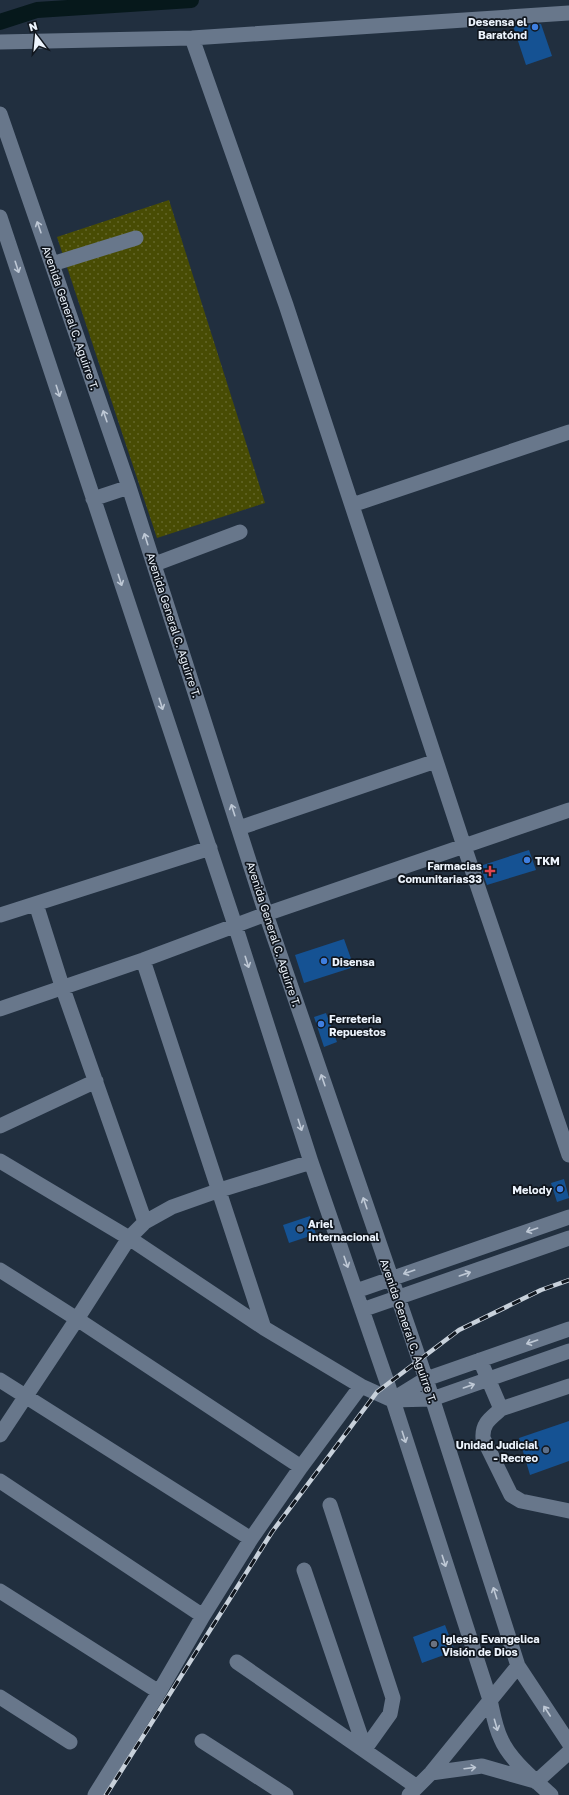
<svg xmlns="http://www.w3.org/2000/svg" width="569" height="1795" viewBox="0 0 569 1795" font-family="'Golos Text',sans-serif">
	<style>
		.park { fill: url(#park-dots) }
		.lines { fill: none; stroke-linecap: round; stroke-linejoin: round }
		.canal { stroke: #06181b; stroke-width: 16 }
		.building { fill: #155293 }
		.minor { stroke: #68778b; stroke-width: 15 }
		.rail-casing { stroke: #c8d1db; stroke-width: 4.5 }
		.rail { stroke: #10161e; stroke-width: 3; stroke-dasharray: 9; stroke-linecap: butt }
		.oneway { stroke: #bec8d5 }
		.shop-dot { fill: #3f7fe0; stroke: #10161e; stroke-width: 1.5 }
		.health-dot { fill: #e0444e; stroke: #10161e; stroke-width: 1.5 }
		.service-dot { fill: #5c6f8a; stroke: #10161e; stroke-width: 1.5 }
		.worship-dot { fill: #6b7280; stroke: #10161e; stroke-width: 1.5 }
		.labels { text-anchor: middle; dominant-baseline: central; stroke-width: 3.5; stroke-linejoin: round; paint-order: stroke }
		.poi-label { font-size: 11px; font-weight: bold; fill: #edf4fd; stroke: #10161e; text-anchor: start }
		.street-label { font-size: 11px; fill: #edf4fd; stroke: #10161e }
	</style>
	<defs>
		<pattern id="park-dots" width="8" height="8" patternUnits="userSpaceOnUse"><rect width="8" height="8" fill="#484c04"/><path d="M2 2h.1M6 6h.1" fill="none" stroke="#63662a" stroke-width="1.8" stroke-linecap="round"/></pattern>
	</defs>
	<rect width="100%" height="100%" fill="#212f3f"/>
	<path class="park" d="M169,200L265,503L157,538L57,237Z"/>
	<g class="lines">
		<path class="canal" d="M0,22L37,10L191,0"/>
	</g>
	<path class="building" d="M541,24L552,56L526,65L513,26Z
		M529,850L536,870L487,885L480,866Z
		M344,939L354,967L304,983L295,955Z
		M326,1013L337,1042L324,1047L314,1017Z
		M564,1179L569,1198L557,1202L551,1183Z
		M310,1216L316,1234L289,1243L283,1225Z
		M569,1421V1461L530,1475L519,1438Z
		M445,1625L455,1651L422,1663L413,1637Z"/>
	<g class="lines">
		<path class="minor" d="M192,38L286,305L464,846L569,1155
			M0,42L192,38L569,13
			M0,114L129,487L266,914L426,1379L518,1666L569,1743
			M0,217L235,925L311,1162L388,1385L490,1700C493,1713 495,1727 501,1739C509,1759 535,1780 551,1795
			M52,264L136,238
			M93,499L129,487
			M352,505L569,432
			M155,564L240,532
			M239,828L436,761
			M36,904L62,986L145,1222
			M0,915L210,848
			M143,960L264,1328
			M0,1009L143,960L266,914L569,810
			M0,1126L96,1081
			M0,1161L129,1238L264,1328L361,1386L392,1400L432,1399L569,1351
			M0,1270L77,1319L301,1467
			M356,1291L569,1217
			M362,1310L569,1238
			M480,1360L501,1409C491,1418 482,1423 483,1438L511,1495L521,1501L569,1511
			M0,1380L251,1539
			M392,1400L426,1379L569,1329
			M501,1409L569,1386
			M0,1435L77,1319L129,1238L145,1222L172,1207L220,1190L311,1162
			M0,1481L203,1616
			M330,1505L393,1698L390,1714L365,1749
			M304,1570L365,1749
			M0,1591L159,1692
			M237,1662L417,1787
			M0,1697L70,1742
			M202,1741L286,1795
			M431,1773L482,1766L535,1781
			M536,1782L569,1752
			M95,1795L159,1692L203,1616L251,1539L301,1467L361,1386
			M409,1795L431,1773L518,1666"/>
		<defs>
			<path id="rail" d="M106,1795L272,1532L377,1392L459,1330L541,1290L569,1280"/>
		</defs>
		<use href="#rail" class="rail-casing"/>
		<use href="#rail" class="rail"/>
	</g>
	<defs><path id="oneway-shaft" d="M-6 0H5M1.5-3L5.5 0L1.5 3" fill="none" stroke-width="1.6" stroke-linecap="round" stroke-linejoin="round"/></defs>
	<g class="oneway">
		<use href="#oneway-shaft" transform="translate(39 227) rotate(-109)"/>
		<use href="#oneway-shaft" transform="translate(17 267) rotate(72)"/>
		<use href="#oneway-shaft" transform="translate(58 391) rotate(72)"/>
		<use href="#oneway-shaft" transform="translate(105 416) rotate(-109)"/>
		<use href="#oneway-shaft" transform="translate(146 539) rotate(-108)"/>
		<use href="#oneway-shaft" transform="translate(120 580) rotate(72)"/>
		<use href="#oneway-shaft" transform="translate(161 704) rotate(72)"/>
		<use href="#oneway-shaft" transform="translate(233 810) rotate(-108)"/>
		<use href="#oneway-shaft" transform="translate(247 962) rotate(72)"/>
		<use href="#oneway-shaft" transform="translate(323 1080) rotate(-109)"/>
		<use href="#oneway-shaft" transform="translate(300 1125) rotate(72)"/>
		<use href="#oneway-shaft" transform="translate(365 1203) rotate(-109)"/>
		<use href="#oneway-shaft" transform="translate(532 1230) rotate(161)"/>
		<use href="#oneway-shaft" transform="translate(346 1262) rotate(71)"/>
		<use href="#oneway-shaft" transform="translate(409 1272) rotate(161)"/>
		<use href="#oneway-shaft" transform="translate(465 1274) rotate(-19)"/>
		<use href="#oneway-shaft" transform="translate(532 1342) rotate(161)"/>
		<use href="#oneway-shaft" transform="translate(469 1386) rotate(-19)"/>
		<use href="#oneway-shaft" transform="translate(404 1437) rotate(72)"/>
		<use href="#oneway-shaft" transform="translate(444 1561) rotate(72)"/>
		<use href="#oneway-shaft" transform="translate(495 1593) rotate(-108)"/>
		<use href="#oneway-shaft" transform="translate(547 1711) rotate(-123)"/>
		<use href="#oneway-shaft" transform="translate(496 1725) rotate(74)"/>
		<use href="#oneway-shaft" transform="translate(470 1768) rotate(-7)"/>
	</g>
	<g class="shop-dot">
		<circle cx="535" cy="27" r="4"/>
		<circle cx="527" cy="860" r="4"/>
		<circle cx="324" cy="961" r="4"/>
		<circle cx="321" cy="1024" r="4"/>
		<circle cx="560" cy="1189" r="4"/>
	</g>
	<path class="health-dot" d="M488 865h4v4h4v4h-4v4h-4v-4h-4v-4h4z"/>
	<g class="service-dot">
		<circle cx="300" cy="1229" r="4"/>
		<circle cx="546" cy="1450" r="4"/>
	</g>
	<circle class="worship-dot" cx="434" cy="1644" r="4"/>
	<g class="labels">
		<g class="poi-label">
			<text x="527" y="21" text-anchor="end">Desensa el<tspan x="527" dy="13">Baratónd</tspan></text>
			<text x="535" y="860">TKM</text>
			<text x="482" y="865" text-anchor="end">Farmacias<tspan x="482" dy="13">Comunitarias33</tspan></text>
			<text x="332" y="961">Disensa</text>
			<text x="329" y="1018">Ferreteria<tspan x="329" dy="13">Repuestos</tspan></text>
			<text x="552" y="1189" text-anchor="end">Melody</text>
			<text x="308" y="1223">Ariel<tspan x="308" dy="13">Internacional</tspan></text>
			<text x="538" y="1444" text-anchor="end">Unidad Judicial<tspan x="538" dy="13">- Recreo</tspan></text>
			<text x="442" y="1638">Iglesia Evangelica<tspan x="442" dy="13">Visión de Dios</tspan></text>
		</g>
		<g class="street-label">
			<text transform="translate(71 318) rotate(71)">Avenida General C. Aguirre T.</text>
			<text transform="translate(174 625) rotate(72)">Avenida General C. Aguirre T.</text>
			<text transform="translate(274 934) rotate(72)">Avenida General C. Aguirre T.</text>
			<text transform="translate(409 1331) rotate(71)">Avenida General C. Aguirre T.</text>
		</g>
	</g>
	<g transform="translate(36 36) rotate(344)" stroke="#10161e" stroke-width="3" paint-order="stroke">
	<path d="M0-3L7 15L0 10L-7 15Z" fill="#edf4fd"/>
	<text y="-6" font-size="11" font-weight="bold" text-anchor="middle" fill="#edf4fd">N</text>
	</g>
</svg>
